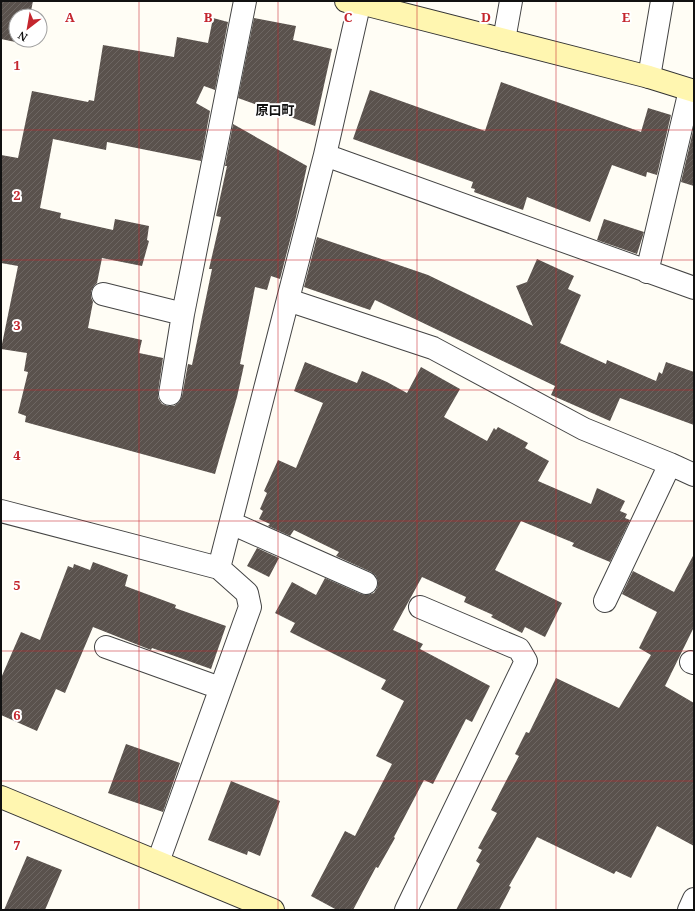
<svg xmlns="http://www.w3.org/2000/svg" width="695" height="911" viewBox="0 0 695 911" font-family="'Noto Serif','Noto Sans JP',serif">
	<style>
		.building { fill: url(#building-hatch) }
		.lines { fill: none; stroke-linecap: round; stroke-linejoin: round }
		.street-casing { stroke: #444; stroke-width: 24 }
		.secondary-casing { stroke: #333; stroke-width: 24 }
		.street { stroke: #fff; stroke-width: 22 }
		.secondary { stroke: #fff6b0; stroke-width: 22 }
		.grid { fill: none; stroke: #c4262e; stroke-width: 1; stroke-opacity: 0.55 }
		.labels { text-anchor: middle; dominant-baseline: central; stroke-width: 4; stroke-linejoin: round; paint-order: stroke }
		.quarter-label { font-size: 13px; font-weight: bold; fill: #111; stroke: #fff }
		.grid-label { font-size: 13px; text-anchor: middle; font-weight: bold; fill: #c4262e; stroke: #fff; stroke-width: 4; stroke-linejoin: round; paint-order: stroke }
	</style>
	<defs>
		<pattern id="building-hatch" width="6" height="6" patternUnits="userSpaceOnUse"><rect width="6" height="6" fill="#5a524d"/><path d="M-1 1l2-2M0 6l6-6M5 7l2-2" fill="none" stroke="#6d6662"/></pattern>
	</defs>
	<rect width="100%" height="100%" fill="#fffdf5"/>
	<path class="building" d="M1,1H33L30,16H16V40H26L25,44L1,39Z
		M213,18L228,22L215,90L204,86L196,103L210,111L201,161L107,142L106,150L53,139L40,208L61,213L60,218L113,230L115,219L149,226L147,240L149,241L142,266L102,258L97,283L94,286L91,291V297L93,302L88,328L142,340L139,353L163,358L158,392V398L162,404L168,406H174L179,402L182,396L188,364L192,365L212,269H209L221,217L216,216L227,166H225L233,124L307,166L296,217L280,279L271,276L267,290L255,287L240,364L244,365L237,397L215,474L25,422L26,416L18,413L28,372L24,371L27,353L1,349L18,266L1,263V155L18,158L32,91L88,102L89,100L94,101L103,45L174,57L177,37L208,43Z
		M254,18L296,26L293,40L332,49L315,126L238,98Z
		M501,82L641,132L648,108L671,115L657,175L647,172L646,177L612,165L590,222L527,197L523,210L474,192L475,189L471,188L473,182L353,139L370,90L485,131Z
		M694,127V186L681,182Z
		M604,219L644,232L637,254L597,240Z
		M317,237L428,275L533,326L516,286L527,282L537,259L574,276L568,289L581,295L560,343L606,364L607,360L656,381L659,372L662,374L666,362L694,372V425L620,398L610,421L551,395L555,386L375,300L370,310L304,287Z
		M305,362L357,383L362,371L387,382L407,393L421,367L460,389L444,417L487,441L494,428L496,430L498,427L528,443L525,448L549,461L538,481L591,504L597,488L625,501L620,511L627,514L625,518L630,520L610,562L572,546L574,543L521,521L495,570L562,603L545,637L525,627L522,633L491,617L493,615L464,602L466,597L422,577L393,630L423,644L420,649L490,686L472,722L466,719L433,784L424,780L394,837L395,838L378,868L376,867L353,910H337L311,896L345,831L355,836L392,764L376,756L404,701L381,689L386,680L290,632L295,623L275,613L292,582L316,595L325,578L361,594L367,595L374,593L377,588L378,582L376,576L371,572L336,556L339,552L294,530L290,536L268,526L270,524L259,519L263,511L260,509L267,493L264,491L278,460L296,468L323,403L294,391Z
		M257,548L279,558L269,577L247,566Z
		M694,554V627L665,686L694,703V846L657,826L631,878L616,871L614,874L537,837L509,886L511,887L499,910H456L480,864L476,861L482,850L478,848L497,813L491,810L519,756L515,754L526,732L529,733L556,678L619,708L651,655L639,648L657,612L622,594L633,571L674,592Z
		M93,562L128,575L125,586L176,605L175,608L226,626L211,669L152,648L151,650L93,627L65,693L56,689L37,731L1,715V678L21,632L40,640L68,566L73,568L74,564L90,570Z
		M126,744L180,763L163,812L108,793Z
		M231,781L280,801L260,856L248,851L247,855L208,840Z
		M27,856L62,870L45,910H4Z"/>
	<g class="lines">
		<defs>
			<path id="street" d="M360,1L325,155L694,288
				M504,40L511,1
				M649,77L662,1
				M647,272L690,90
				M103,294L183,314
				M288,300L433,348L584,429L670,464L694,475
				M170,394L183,314L245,1
				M1,511L219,568L247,593L250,607L158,862
				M231,523L366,583
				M219,568L325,155
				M605,601L670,464
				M106,647L220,688
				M691,662L694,663
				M406,910L526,661L519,649L420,607
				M689,910L694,899"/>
			<path id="secondary" d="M346,1L360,3L649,77L694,91
				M1,797L273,910"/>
		</defs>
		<use href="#street" class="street-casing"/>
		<use href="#secondary" class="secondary-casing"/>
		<use href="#street" class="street"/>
		<use href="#secondary" class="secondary"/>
	</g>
	<path class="grid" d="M139,1V910M278,1V910M417,1V910M556,1V910M1,130H694M1,260H694M1,390H694M1,521H694M1,651H694M1,781H694"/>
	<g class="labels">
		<g class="quarter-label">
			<text x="275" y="110">原口町</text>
		</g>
	</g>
	<g class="grid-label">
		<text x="70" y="22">A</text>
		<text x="208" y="22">B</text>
		<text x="348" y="22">C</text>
		<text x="486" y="22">D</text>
		<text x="626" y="22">E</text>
		<text x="17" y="70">1</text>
		<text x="17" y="200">2</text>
		<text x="17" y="330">3</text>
		<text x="17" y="460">4</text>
		<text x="17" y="590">5</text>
		<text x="17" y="720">6</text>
		<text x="17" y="850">7</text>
	</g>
	<rect width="695" height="911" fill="none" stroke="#111111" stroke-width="4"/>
	<g transform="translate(28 28) rotate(211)"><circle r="19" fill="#ffffff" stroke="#a0a0a0"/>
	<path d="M0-3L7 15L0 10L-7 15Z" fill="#c4262e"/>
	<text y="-6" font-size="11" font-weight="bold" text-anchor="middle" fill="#111111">N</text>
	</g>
</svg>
